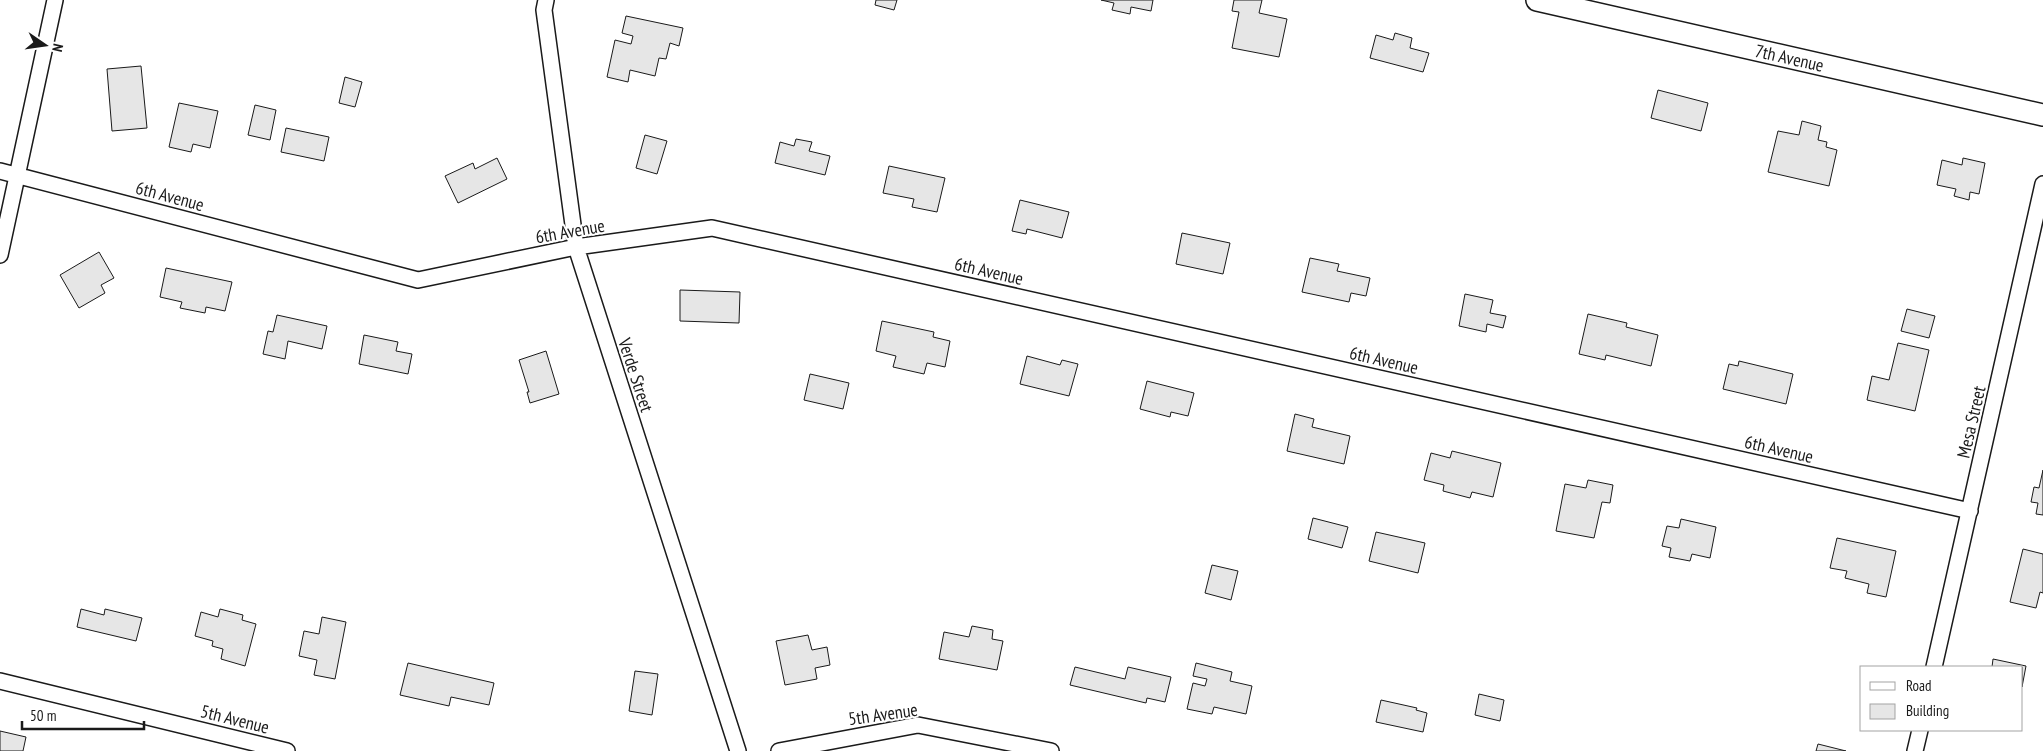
<svg xmlns="http://www.w3.org/2000/svg" width="2043" height="751" viewBox="0 0 2043 751" font-family="'PT Sans Narrow',sans-serif">
	<style>
		.building { fill: #e6e6e6; stroke: #1a1a1a }
		.lines { fill: none; stroke-linecap: round; stroke-linejoin: round }
		.street-casing { stroke: #1a1a1a; stroke-width: 18 }
		.secondary-casing { stroke: #1a1a1a; stroke-width: 24 }
		.street { stroke: #fff; stroke-width: 15 }
		.secondary { stroke: #fff; stroke-width: 21 }
		.labels { text-anchor: middle; dominant-baseline: central; stroke-width: 4; stroke-linejoin: round; paint-order: stroke }
		.street-label { font-size: 18px; fill: #1a1a1a; stroke: #fff }
	</style>
	<rect width="100%" height="100%" fill="#fff"/>
	<path class="building" d="M876,0H897L894,10L875,5Z
		M1101,0H1153L1151,11L1131,7L1130,14L1112,10L1114,3Z
		M1234,0H1262L1259,13L1287,19L1279,57L1232,48L1239,12L1232,11Z
		M626,16L683,28L679,46L670,43L666,59L659,58L655,76L630,70L628,82L607,77L615,40L631,44L633,36L622,33Z
		M1395,33L1412,38L1410,48L1429,53L1423,72L1370,58L1376,35L1393,40Z
		M141,66L147,128L112,131L107,69Z
		M345,77L362,82L355,107L339,103Z
		M1658,90L1708,103L1701,131L1651,118Z
		M179,103L218,111L210,148L193,144L191,152L169,147Z
		M255,105L276,110L270,140L248,135Z
		M1802,121L1821,126L1818,140L1827,142L1826,147L1837,150L1829,186L1768,172L1778,131L1799,135Z
		M286,128L329,137L324,161L281,152Z
		M645,135L667,141L657,174L636,168Z
		M796,139L812,142L809,151L830,156L825,175L775,163L780,142L794,146Z
		M497,158L507,179L458,203L445,176L473,163L475,169Z
		M1963,158L1985,163L1979,194L1970,192L1969,200L1954,196L1956,189L1937,185L1942,160L1962,165Z
		M889,166L945,178L937,212L912,207L914,199L883,193Z
		M1020,200L1069,212L1062,238L1027,229L1026,234L1012,231Z
		M1182,233L1230,243L1223,274L1176,264Z
		M99,252L114,278L101,285L105,293L79,308L60,275Z
		M1310,258L1339,264L1337,271L1370,278L1366,296L1351,293L1349,302L1302,292Z
		M166,268L232,282L225,311L206,307L205,313L180,308L182,302L160,297Z
		M680,290L740,292L739,323L680,321Z
		M1465,294L1493,300L1490,313L1506,316L1503,328L1487,324L1486,332L1459,326Z
		M1907,309L1935,316L1929,338L1901,331Z
		M1588,314L1627,323L1626,327L1658,335L1651,366L1606,355L1605,360L1579,354Z
		M277,315L327,326L322,349L288,341L285,359L263,354L268,331L273,332Z
		M882,321L934,332L933,337L950,341L945,367L927,363L924,374L893,367L896,356L876,351Z
		M364,335L398,342L396,351L412,354L408,374L359,364Z
		M1898,343L1929,350L1915,411L1867,400L1872,376L1889,380Z
		M546,351L559,394L530,403L527,392H529L519,360Z
		M1027,356L1060,365L1062,360L1078,364L1069,396L1020,384Z
		M1739,361L1793,374L1786,404L1723,389L1729,364L1738,366Z
		M810,374L849,383L843,409L804,400Z
		M1147,381L1194,393L1188,416L1171,412L1170,417L1140,409Z
		M1295,414L1314,419L1312,427L1350,436L1344,464L1287,451Z
		M1452,451L1501,463L1493,497L1472,492L1470,498L1443,491L1444,485L1424,480L1431,453L1450,458Z
		M2043,470V515L2036,514L2038,503L2031,502L2034,487L2039,488Z
		M1588,480L1613,485L1610,503L1602,502L1594,538L1556,531L1565,484L1586,488Z
		M1313,518L1348,527L1342,548L1308,539Z
		M1681,519L1716,527L1710,558L1692,554L1690,561L1669,557L1671,548L1662,546L1667,526L1679,528Z
		M1376,532L1425,543L1418,573L1369,561Z
		M1837,538L1896,551L1886,597L1867,593L1869,584L1845,578L1847,571L1830,568Z
		M2023,549L2043,554V593L2040,592L2036,608L2010,602Z
		M1212,565L1238,571L1231,600L1205,593Z
		M81,609L104,615L105,609L142,618L136,641L77,627Z
		M220,609L243,615L242,620L256,624L245,666L221,659L223,649L212,646L213,641L195,636L201,612L218,617Z
		M322,617L346,622L335,679L314,675L317,660L299,656L304,631L319,634Z
		M972,626L993,630L992,639L1003,641L997,670L939,659L944,632L969,637Z
		M808,635L812,650L827,647L830,665L815,668L817,679L785,685L776,641Z
		M1993,659L2026,666L2022,687V667H1992Z
		M408,663L494,683L489,705L451,697L449,706L400,695Z
		M1196,663L1232,672L1230,681L1252,686L1246,714L1214,707L1212,714L1187,709L1193,683L1205,686L1207,679L1193,676Z
		M1075,667L1125,679L1128,667L1171,677L1165,702L1147,698L1146,703L1070,685Z
		M635,671L658,674L652,715L629,711Z
		M1479,694L1504,700L1500,721L1475,715Z
		M1381,700L1417,708L1416,710L1427,713L1423,732L1376,722Z
		M0,731L26,737L23,751H0Z
		M1818,744L1846,751H1816Z"/>
	<g class="lines">
		<defs>
			<path id="street" d="M546,0L544,10L576,247L738,751
				M0,171L418,280L576,247L712,228L1970,511
				M0,255L55,0
				M1934,667L2043,184
				M0,681L287,751
				M779,751L918,725L1051,751
				M1915,751L1920,730"/>
			<g id="secondary">
				<path id="s1" d="M1537,0L2043,115"/>
			</g>
		</defs>
		<use href="#street" class="street-casing"/>
		<use href="#secondary" class="secondary-casing"/>
		<use href="#street" class="street"/>
		<use href="#secondary" class="secondary"/>
	</g>
	<g class="labels">
		<g class="street-label">
			<text stroke="none"><textPath href="#s1" startOffset="259">7th Avenue</textPath></text>
			<text transform="translate(170 196) rotate(15)">6th Avenue</text>
			<text transform="translate(570 231) rotate(-10)">6th Avenue</text>
			<text transform="translate(989 271) rotate(13)">6th Avenue</text>
			<text transform="translate(1384 360) rotate(13)">6th Avenue</text>
			<text transform="translate(636 375) rotate(72)">Verde Street</text>
			<text transform="translate(1971 422) rotate(-77)">Mesa Street</text>
			<text transform="translate(1779 449) rotate(13)">6th Avenue</text>
			<text transform="translate(883 714) rotate(-8)">5th Avenue</text>
			<text transform="translate(235 719) rotate(14)">5th Avenue</text>
		</g>
	</g>
	<rect x="1860" y="666" width="162" height="65" fill="#ffffff" stroke="#a3a3a3"/>
	<rect x="1870" y="682" width="25" height="8" fill="#ffffff" stroke="#a3a3a3"/>
	<text x="1906" y="691" font-size="15" fill="#1a1a1a">Road</text>
	<rect x="1870" y="704" width="25" height="15" fill="#e6e6e6" stroke="#a3a3a3"/>
	<text x="1906" y="716" font-size="15" fill="#1a1a1a">Building</text>
	<g transform="translate(45 45) rotate(103)" stroke="#ffffff" stroke-width="4" paint-order="stroke">
	<path d="M0-4L9 19L0 12L-9 19Z" fill="#1a1a1a"/>
	<text y="-8" font-size="14" font-weight="bold" text-anchor="middle" fill="#1a1a1a">N</text>
	</g>
	<path d="M22 721v8h122v-8" fill="none" stroke="#1a1a1a" stroke-width="2.5"/>
	<text x="30" y="721" font-size="15" fill="#1a1a1a" stroke="#ffffff" stroke-width="4" paint-order="stroke">50 m</text>
</svg>
